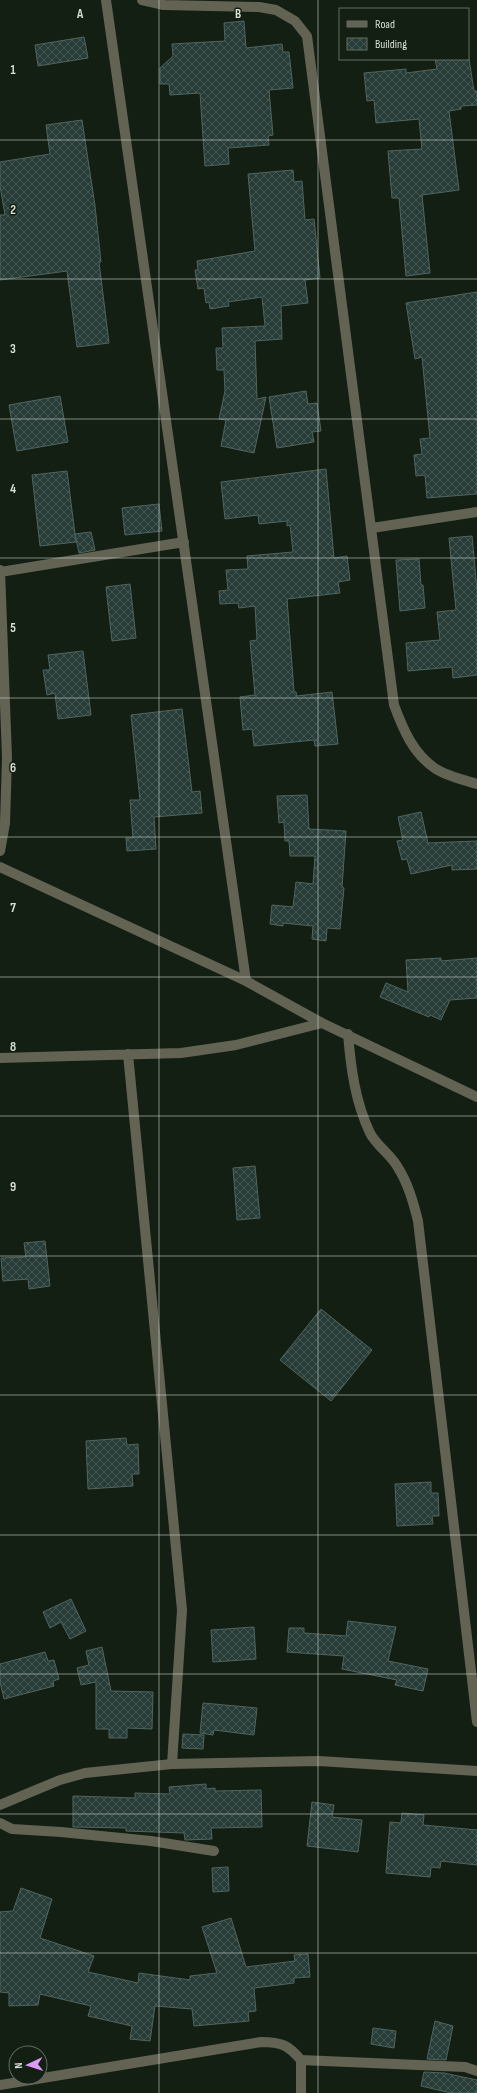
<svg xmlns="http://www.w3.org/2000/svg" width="477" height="2093" viewBox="0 0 477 2093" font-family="'Sofia Sans Condensed',sans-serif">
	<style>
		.building { fill: url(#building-cross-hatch); stroke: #506560 }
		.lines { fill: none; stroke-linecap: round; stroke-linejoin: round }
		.street { stroke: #636354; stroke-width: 10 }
		.grid { fill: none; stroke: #d8dfd7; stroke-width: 1; stroke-opacity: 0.55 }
		.grid-label { font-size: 13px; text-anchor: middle; font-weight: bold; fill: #d8dfd7; stroke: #141f13; stroke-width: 3; stroke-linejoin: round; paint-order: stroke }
	</style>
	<defs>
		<pattern id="building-cross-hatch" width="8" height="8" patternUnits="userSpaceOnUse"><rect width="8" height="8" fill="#283c37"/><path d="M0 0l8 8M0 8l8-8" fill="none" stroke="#465853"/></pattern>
	</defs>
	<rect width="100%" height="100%" fill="#141f13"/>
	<path class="building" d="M244,21L246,48L282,44L283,52H289L293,88L269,90L273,135L268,136L269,145L228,148L229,164L205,166L200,93L170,95L169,84H160V68L173,56L172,44L225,41L224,23Z
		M84,37L88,58L38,66L35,45Z
		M435,59H469L474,91H477V105L461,106V109L449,111L459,190L422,195L430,273L406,276L399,198H392L388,151L422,149L419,119L376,123L374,100L367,101L364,73L406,69V73L437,69Z
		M82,120L95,206L101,262H99L109,343L77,347L67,271L0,280V215H5L0,186V162L50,154L46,125Z
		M293,170L294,182L302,181L305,220L314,219L320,278L305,280L308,303L281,306L282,339L255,341L257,399L266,397L254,453L221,446L226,420L219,419L225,391L224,370H217L216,348H223L222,328L265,326L262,297L228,302L229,306L210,309L209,302L206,303L204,288L198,289L195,270H198L197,261L255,251L248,174Z
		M477,292V494L427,498L425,475L416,476L414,455L422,454L420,439L430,438L422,357L415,359L406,303Z
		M306,391L308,404L317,403L321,431L312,432L314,442L277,448L269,397Z
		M60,396L68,442L17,451L9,405Z
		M326,469L334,558L347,556L350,580L338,582L340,593L287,599L294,692H296L297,696L332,692L338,744L315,746L314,740L254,746L252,729L243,730L240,697L255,695L250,641L257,640L255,606L239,608L238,603L220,604L219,591L228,590L226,570L248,569L247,556L293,552L290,525L287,526V521L259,524L258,515L225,519L221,482Z
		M67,471L76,542L40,546L32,475Z
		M159,504L162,531L125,535L122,508Z
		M91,532L95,550L79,553L75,534Z
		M472,536L477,590V675L453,678L452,667L408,671L406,643L440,640L437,612L456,610L449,538Z
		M419,559L421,585H423L425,608L400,611L396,560Z
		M130,584L136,638L112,641L106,587Z
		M83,651L91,715L58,719L55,693L47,695L43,670H50L48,655Z
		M182,709L192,792L200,791L202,813L154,817L156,849L127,851L126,838H133L130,800H140L131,715Z
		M307,795L309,829L346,831L342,887L344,888L340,929L327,928L326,941L312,939L313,926L283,923V926L270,924L272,905L293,907L296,882L313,884L315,856H290L289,841H285L284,822L279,823L277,796Z
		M421,812L428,843L477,841V869L452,870V865L411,874L407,859L402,860L397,841L403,840L398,817Z
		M441,958V961L477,958V998L450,1000L441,1020L430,1015L429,1017L380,997L386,983L408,992L406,960Z
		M255,1166L260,1218L237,1220L233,1168Z
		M45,1241L50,1286L29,1289L28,1279L3,1281L1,1258L26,1257L24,1243Z
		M321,1309L372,1350L331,1401L280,1360Z
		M126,1438L127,1445L138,1444L139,1474H132L133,1486L88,1489L86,1441Z
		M431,1482V1493H438L439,1516H432L433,1524L397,1526L395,1484Z
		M71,1599L86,1631L70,1639L61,1622L50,1628L43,1612Z
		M348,1621L396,1627L388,1661L428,1669L423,1691L395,1685L397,1680L342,1669L344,1656L287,1652L289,1628H304V1633L346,1636Z
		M254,1627L256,1659L213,1662L211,1630Z
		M102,1647L111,1691L153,1692L152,1729L127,1728V1738H109V1729H96V1682L81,1685L77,1668L89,1665L86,1651Z
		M45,1652L48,1661L54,1660L59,1679L53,1681L54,1686L4,1699L0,1682V1664Z
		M203,1703L257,1708L254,1735L214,1730L213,1735L200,1733Z
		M183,1734L204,1735L203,1749L182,1748Z
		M206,1784V1789L215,1788V1791L261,1790L262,1827L211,1828L212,1839L185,1840L184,1833L126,1831V1828L73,1827V1796L135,1798V1793L170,1794L169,1787Z
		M312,1802L334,1805L332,1817L362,1820L358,1852L307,1846Z
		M402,1813L424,1815L423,1825L477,1830V1865L441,1861L440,1868L431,1867L430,1877L386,1873L390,1822L401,1823Z
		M228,1867L229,1891L213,1892L212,1868Z
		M21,1888L52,1899L40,1938L94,1956L88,1972L138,1983L139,1973L190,1980V1976L217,1973L202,1927L231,1918L246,1967L295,1961L294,1955L308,1954L310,1977L294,1978V1983L254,1988L256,2011L248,2012L249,2021L194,2026L192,2009L155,2006L150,2041L130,2039L132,2026L88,2016L91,2006L40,1994L38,2005L9,2006V1993L0,1992V1912L13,1911Z
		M435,2021L453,2026L446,2060L427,2059Z
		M373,2028L396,2031L394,2048L371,2044Z
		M424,2072L444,2073L477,2080V2093H451L421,2086Z"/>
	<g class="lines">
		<path class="street" d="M106,0L246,981
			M142,0L164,5L259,7L276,10L295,21L307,36L394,705C403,729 413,754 436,769C447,776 464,780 477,784
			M372,528L477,512
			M0,570L7,758L5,823L0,851
			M0,572L184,542
			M0,867L246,981L322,1023L477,1097
			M348,1034C351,1069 355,1101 370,1133C376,1145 390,1154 397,1166C408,1183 413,1201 418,1221L477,1722
			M128,1054L182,1610L172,1764
			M0,1058L181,1053L236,1045L322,1023
			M0,1805L60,1780L85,1773L172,1764L319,1761L477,1771
			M0,1823L12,1829L61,1832L151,1841L214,1851
			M301,2060L465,2067L477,2071
			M0,2085L261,2042C282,2042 288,2045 301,2060V2093"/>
	</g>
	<path class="grid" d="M159,0V2093M318,0V2093M0,140H477M0,279H477M0,419H477M0,558H477M0,698H477M0,837H477M0,977H477M0,1116H477M0,1256H477M0,1395H477M0,1535H477M0,1674H477M0,1814H477M0,1953H477"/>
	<g class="grid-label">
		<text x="80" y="18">A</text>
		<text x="238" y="18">B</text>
		<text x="13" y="74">1</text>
		<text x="13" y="214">2</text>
		<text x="13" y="353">3</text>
		<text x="13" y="493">4</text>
		<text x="13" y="632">5</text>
		<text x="13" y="772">6</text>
		<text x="13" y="912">7</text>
		<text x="13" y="1051">8</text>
		<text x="13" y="1191">9</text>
	</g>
	<rect x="339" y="8" width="130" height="52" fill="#141f13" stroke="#626c61"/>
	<rect x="347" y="21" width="20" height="6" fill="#636354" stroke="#626c61"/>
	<text x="375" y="28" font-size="12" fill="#d8dfd7">Road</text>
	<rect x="347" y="38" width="20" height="12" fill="url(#building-cross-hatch)" stroke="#626c61"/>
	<text x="375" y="48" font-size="12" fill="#d8dfd7">Building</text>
	<g transform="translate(28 2065) rotate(266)"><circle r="19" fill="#141f13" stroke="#626c61"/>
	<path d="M0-3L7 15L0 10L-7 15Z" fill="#da9af6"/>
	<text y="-6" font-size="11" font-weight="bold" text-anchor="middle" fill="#d8dfd7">N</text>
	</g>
</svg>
